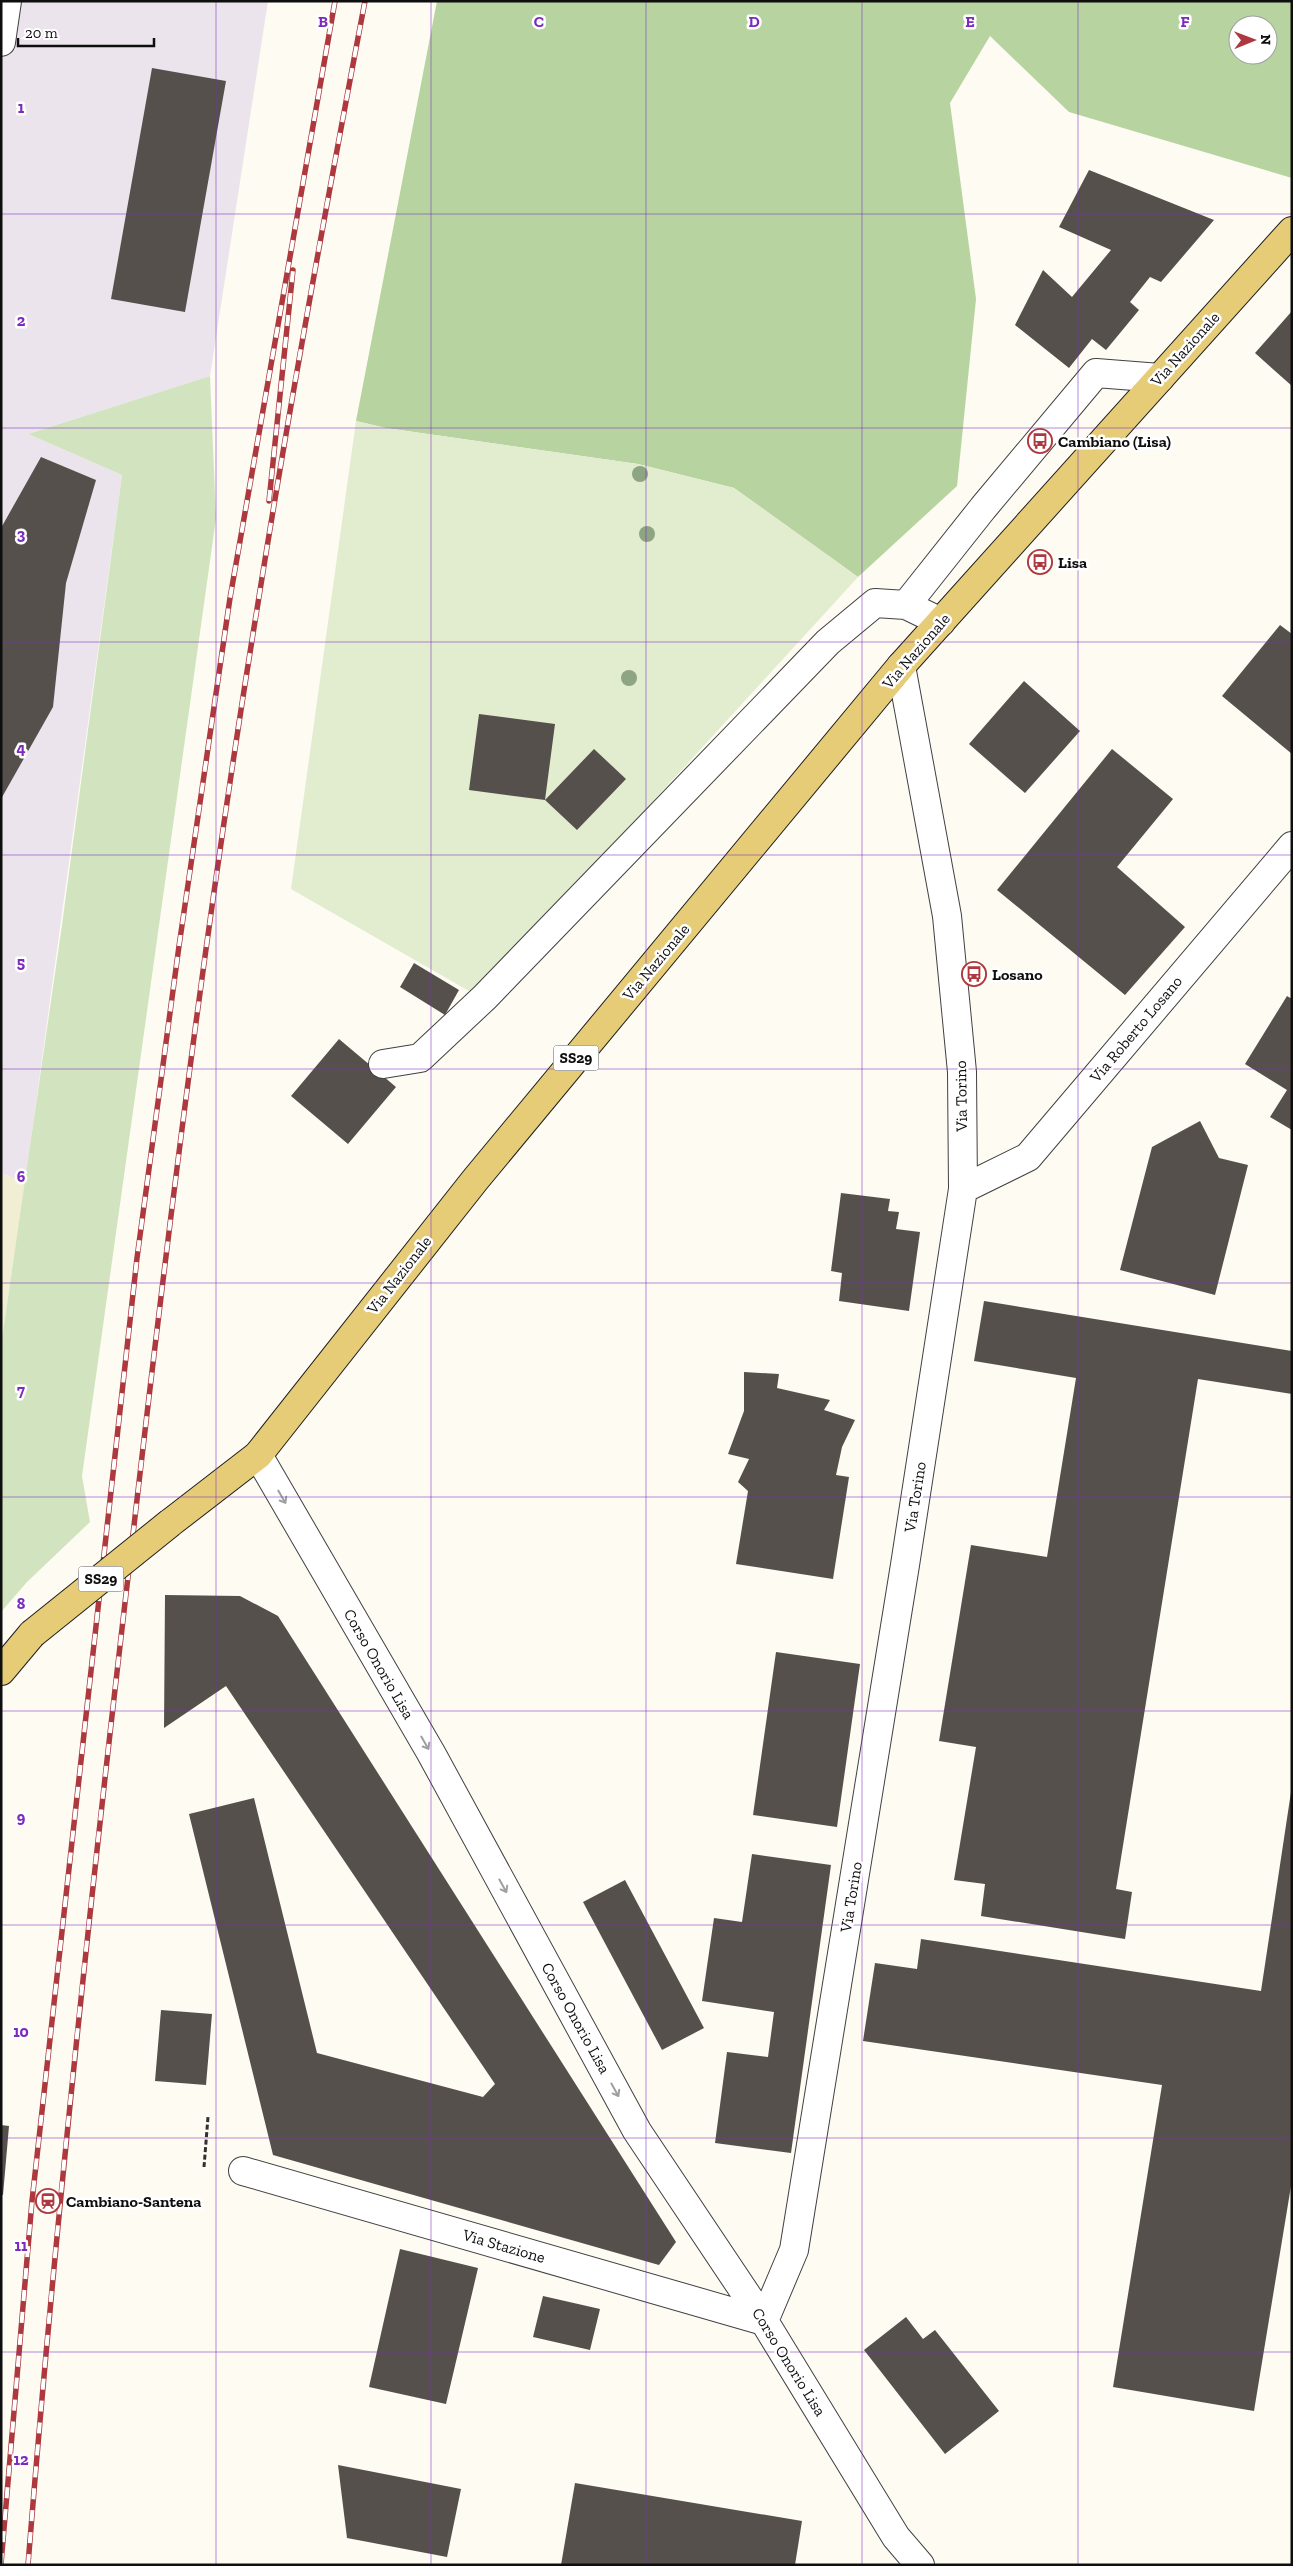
<svg xmlns="http://www.w3.org/2000/svg" width="1293" height="2566" viewBox="0 0 1293 2566" font-family="'Zilla Slab',serif">
	<style>
		.industrial { fill: #ebe4ec }
		.farmland { fill: #f1eed4 }
		.green { fill: #d2e4bf }
		.forest { fill: #b7d3a0; fill-rule: evenodd }
		.pitch { fill: #e2eccf }
		.building { fill: #56504c }
		.lines { fill: none; stroke-linecap: round; stroke-linejoin: round }
		.minor-casing { stroke: #414141; stroke-width: 30 }
		.major-casing { stroke: #1f1f1f; stroke-width: 30 }
		.path { stroke: #303030; stroke-width: 3; stroke-dasharray: 5 2.5; stroke-linecap: butt }
		.minor { stroke: #fff; stroke-width: 28 }
		.major { stroke: #e7cc78; stroke-width: 28 }
		.rail-casing { stroke: #ad383e; stroke-width: 5.5 }
		.rail { stroke: #fff; stroke-width: 4; stroke-dasharray: 11; stroke-linecap: butt }
		.major-bridge-casing { stroke: #1f1f1f; stroke-width: 30; stroke-linecap: butt }
		.major-bridge { stroke: #e7cc78; stroke-width: 28 }
		.tree { fill: #8da582 }
		.oneway { stroke: #9f9f9f }
		.grid { fill: none; stroke: #7b2cbf; stroke-width: 1; stroke-opacity: 0.55 }
		.labels { text-anchor: middle; dominant-baseline: central; stroke-width: 5; stroke-linejoin: round; paint-order: stroke }
		.shield { fill: #fff; stroke: #565656; stroke-width: 1 }
		.shield-label { font-size: 15px; font-weight: bold; fill: #0e0e0e }
		.street-label { font-size: 16px; fill: #0e0e0e; stroke: #fff }
		.poi-label { font-size: 16px; font-weight: bold; fill: #0e0e0e; stroke: #fff; text-anchor: start }
		.grid-label { font-size: 16px; text-anchor: middle; font-weight: bold; fill: #7b2cbf; stroke: #fff; stroke-width: 5; stroke-linejoin: round; paint-order: stroke }
	</style>
	<rect width="100%" height="100%" fill="#fdfbf2"/>
	<path class="industrial" d="M1,1H268L210,376L28,434L122,475L25,1183L1,1173Z"/>
	<path class="farmland" d="M1,1173L25,1183L1,1346Z"/>
	<path class="green" d="M210,376L216,518L82,1476L90,1522L27,1582L1,1612V1346L62,925L122,475L28,434Z"/>
	<path class="forest" d="M437,1H1292V178L1069,112L990,36L950,103L976,299L957,486L858,577L734,488L638,464L386,428L356,421ZM1238,25H1268V55H1238Z"/>
	<path class="pitch" d="M356,421L386,428L638,464L734,488L858,577L476,995L291,889Z"/>
	<path class="building" d="M152,68L226,81L185,312L111,299Z
		M1089,170L1214,220L1161,282L1150,277L1130,302L1139,310L1106,350L1092,339L1069,368L1015,325L1043,270L1072,297L1111,250L1059,227Z
		M1292,311V386L1255,353Z
		M41,457L96,480L66,583L53,707L1,799V528Z
		M1280,625L1292,634V754L1222,696Z
		M1024,681L1080,731L1025,793L969,744Z
		M479,714L555,724L545,800L469,790Z
		M594,749L626,779L577,830L545,800Z
		M1112,749L1173,799L1117,867L1185,927L1125,995L997,890Z
		M414,963L459,990L445,1015L400,987Z
		M1287,996L1292,999V1130L1270,1117L1287,1090L1245,1064Z
		M339,1039L396,1087L348,1144L291,1096Z
		M1200,1121L1219,1158L1248,1165L1215,1295L1120,1270L1152,1147Z
		M841,1193L890,1199L888,1211L899,1212L896,1229L920,1232L909,1311L839,1301L842,1273L831,1271Z
		M984,1301L1292,1351V1394L1198,1379L1116,1889L1132,1892L1125,1939L981,1916L985,1884L954,1880L976,1747L939,1741L971,1545L1047,1557L1076,1378L974,1361Z
		M744,1372L779,1374L777,1388L830,1400L824,1410L855,1420L842,1447L836,1475L849,1477L833,1579L736,1564L748,1491L738,1482L749,1459L728,1454L744,1411Z
		M165,1595L240,1596L278,1616L676,2242L659,2265L273,2155L189,1814L254,1798L317,2053L483,2097L495,2084L226,1686L164,1728Z
		M776,1652L860,1664L837,1827L753,1815Z
		M1291,1792L1292,2180L1254,2411L1113,2387L1162,2085L863,2041L875,1963L917,1969L921,1939L1261,1991Z
		M752,1854L831,1865L791,2153L715,2143L727,2052L768,2057L774,2012L702,2001L714,1918L742,1922Z
		M625,1880L704,2028L662,2050L583,1902Z
		M161,2010L212,2014L206,2085L155,2081Z
		M1,2125L9,2126L3,2195H1Z
		M400,2249L478,2268L446,2404L369,2387Z
		M543,2296L600,2309L590,2350L533,2337Z
		M906,2317L923,2339L935,2330L999,2411L945,2454L864,2350Z
		M338,2465L461,2489L447,2557L347,2538Z
		M575,2483L802,2521L795,2565H561Z"/>
	<g class="lines">
		<defs>
			<path id="minor" d="M1,42L7,1
				M906,605L983,508L1096,373L1160,378
				M383,1064L420,1058L485,997L828,642L875,603L906,605L941,622
				M963,1189L1028,1157L1292,846
				M258,1455L431,1753L637,2131L764,2321L896,2537L920,2565
				M243,2171L764,2321
				M764,2321L794,2250L905,1565L963,1189L962,1072L947,916L901,666"/>
			<path id="major" d="M170,1523L258,1455L475,1180L901,666L1292,231
				M1,1671L32,1634"/>
		</defs>
		<use href="#minor" class="minor-casing"/>
		<use href="#major" class="major-casing"/>
		<path class="path" d="M204,2167L208,2117"/>
		<use href="#minor" class="minor"/>
		<use href="#major" class="major"/>
		<defs>
			<path id="rail" d="M269,501L293,270
				M1,2564L32,2201L137,1258L179,946L230,598L335,1
				M28,2565C55,2224 92,1883 132,1543C168,1229 207,915 258,603C290,402 327,201 365,1"/>
		</defs>
		<use href="#rail" class="rail-casing"/>
		<use href="#rail" class="rail"/>
		<defs>
			<path id="major-bridge" d="M32,1634L170,1523"/>
		</defs>
		<use href="#major-bridge" class="major-bridge-casing"/>
		<use href="#major-bridge" class="major-bridge"/>
	</g>
	<g class="tree">
		<circle cx="640" cy="474" r="8"/>
		<circle cx="647" cy="534" r="8"/>
		<circle cx="629" cy="678" r="8"/>
	</g>
	<defs><path id="oneway-shaft" d="M-6 0H5M1.5-3L5.5 0L1.5 3" fill="none" stroke-width="1.6" stroke-linecap="round" stroke-linejoin="round" transform="scale(1.25)"/></defs>
	<g class="oneway">
		<use href="#oneway-shaft" transform="translate(282 1497) rotate(60)"/>
		<use href="#oneway-shaft" transform="translate(425 1743) rotate(60)"/>
		<use href="#oneway-shaft" transform="translate(503 1886) rotate(61)"/>
		<use href="#oneway-shaft" transform="translate(615 2090) rotate(61)"/>
	</g>
	<path class="grid" d="M216,1V2565M431,1V2565M646,1V2565M862,1V2565M1078,1V2565M1,214H1292M1,428H1292M1,642H1292M1,855H1292M1,1069H1292M1,1283H1292M1,1497H1292M1,1711H1292M1,1925H1292M1,2138H1292M1,2352H1292"/>
	<defs>
		<symbol id="bus-ring" viewBox="-11 -11 22 22"><circle r="9.5" fill="#fff" stroke="#ad383e" stroke-width="1.5"/><path d="M-5-6H5V4H4V6H2V4H-2V6H-4V4H-5ZM-3.5-4V0h7V-4ZM-3.5 1.2v1.5H-2V1.2ZM2 1.2v1.5H3.5V1.2Z" fill="#ad383e"/></symbol>
		<symbol id="station-ring" viewBox="-11 -11 22 22"><circle r="9.5" fill="#fff" stroke="#ad383e" stroke-width="1.5"/><path d="M-3-6H3Q5-6 5-4V2Q5 4 3 4L4.5 6H3L1.5 4h-3L-3 6H-4.5L-3 4Q-5 4-5 2V-4Q-5-6-3-6ZM-3.5-4v3h7v-3ZM-3.5 1v1.5H-2V1ZM2 1v1.5H3.5V1Z" fill="#ad383e"/></symbol>
	</defs>
	<g fill-rule="evenodd">
		<use href="#bus-ring" x="1026" y="427" width="28" height="28"/>
		<use href="#bus-ring" x="1026" y="548" width="28" height="28"/>
		<use href="#bus-ring" x="960" y="960" width="28" height="28"/>
		<use href="#station-ring" x="34" y="2187" width="28" height="28"/>
	</g>
	<g class="labels">
		<g class="shield">
			<rect x="553.5" y="1045.5" width="45" height="25" rx="4"/>
			<rect x="78.5" y="1566.5" width="45" height="25" rx="4"/>
		</g>
		<g class="shield-label">
			<text x="576" y="1058">SS29</text>
			<text x="101" y="1579">SS29</text>
		</g>
		<g class="street-label">
			<text transform="translate(1185 349) rotate(-48)">Via Nazionale</text>
			<text transform="translate(916 651) rotate(-49)">Via Nazionale</text>
			<text transform="translate(656 962) rotate(-50)">Via Nazionale</text>
			<text transform="translate(1136 1029) rotate(-50)">Via Roberto Losano</text>
			<text transform="translate(961 1096) rotate(-91)">Via Torino</text>
			<text transform="translate(399 1275) rotate(-52)">Via Nazionale</text>
			<text transform="translate(915 1497) rotate(-81)">Via Torino</text>
			<text transform="translate(379 1664) rotate(60)">Corso Onorio Lisa</text>
			<text transform="translate(851 1897) rotate(-81)">Via Torino</text>
			<text transform="translate(576 2018) rotate(61)">Corso Onorio Lisa</text>
			<text transform="translate(504 2246) rotate(16)">Via Stazione</text>
			<text transform="translate(789 2362) rotate(58)">Corso Onorio Lisa</text>
		</g>
		<g class="poi-label">
			<text x="1058" y="441">Cambiano (Lisa)</text>
			<text x="1058" y="562">Lisa</text>
			<text x="992" y="974">Losano</text>
			<text x="66" y="2201">Cambiano-Santena</text>
		</g>
	</g>
	<g class="grid-label">
		<text x="323" y="27">B</text>
		<text x="539" y="27">C</text>
		<text x="754" y="27">D</text>
		<text x="970" y="27">E</text>
		<text x="1185" y="27">F</text>
		<text x="21" y="113">1</text>
		<text x="21" y="326">2</text>
		<text x="21" y="540">3</text>
		<text x="21" y="754">4</text>
		<text x="21" y="968">5</text>
		<text x="21" y="1182">6</text>
		<text x="21" y="1396">7</text>
		<text x="21" y="1609">8</text>
		<text x="21" y="1823">9</text>
		<text x="21" y="2037">10</text>
		<text x="21" y="2251">11</text>
		<text x="21" y="2465">12</text>
	</g>
	<rect width="1293" height="2566" fill="none" stroke="#0e0e0e" stroke-width="5"/>
	<g transform="translate(1253 40) rotate(89)"><circle r="24" fill="#ffffff" stroke="#9f9f9f"/>
	<path d="M0-4L9 19L0 12L-9 19Z" fill="#ad383e"/>
	<text y="-8" font-size="14" font-weight="bold" text-anchor="middle" fill="#0e0e0e">N</text>
	</g>
	<path d="M18 38v8h136v-8" fill="none" stroke="#0e0e0e" stroke-width="2.5"/>
	<text x="25" y="38" font-size="15" fill="#0e0e0e" stroke="#ffffff" stroke-width="4" paint-order="stroke">20 m</text>
</svg>
